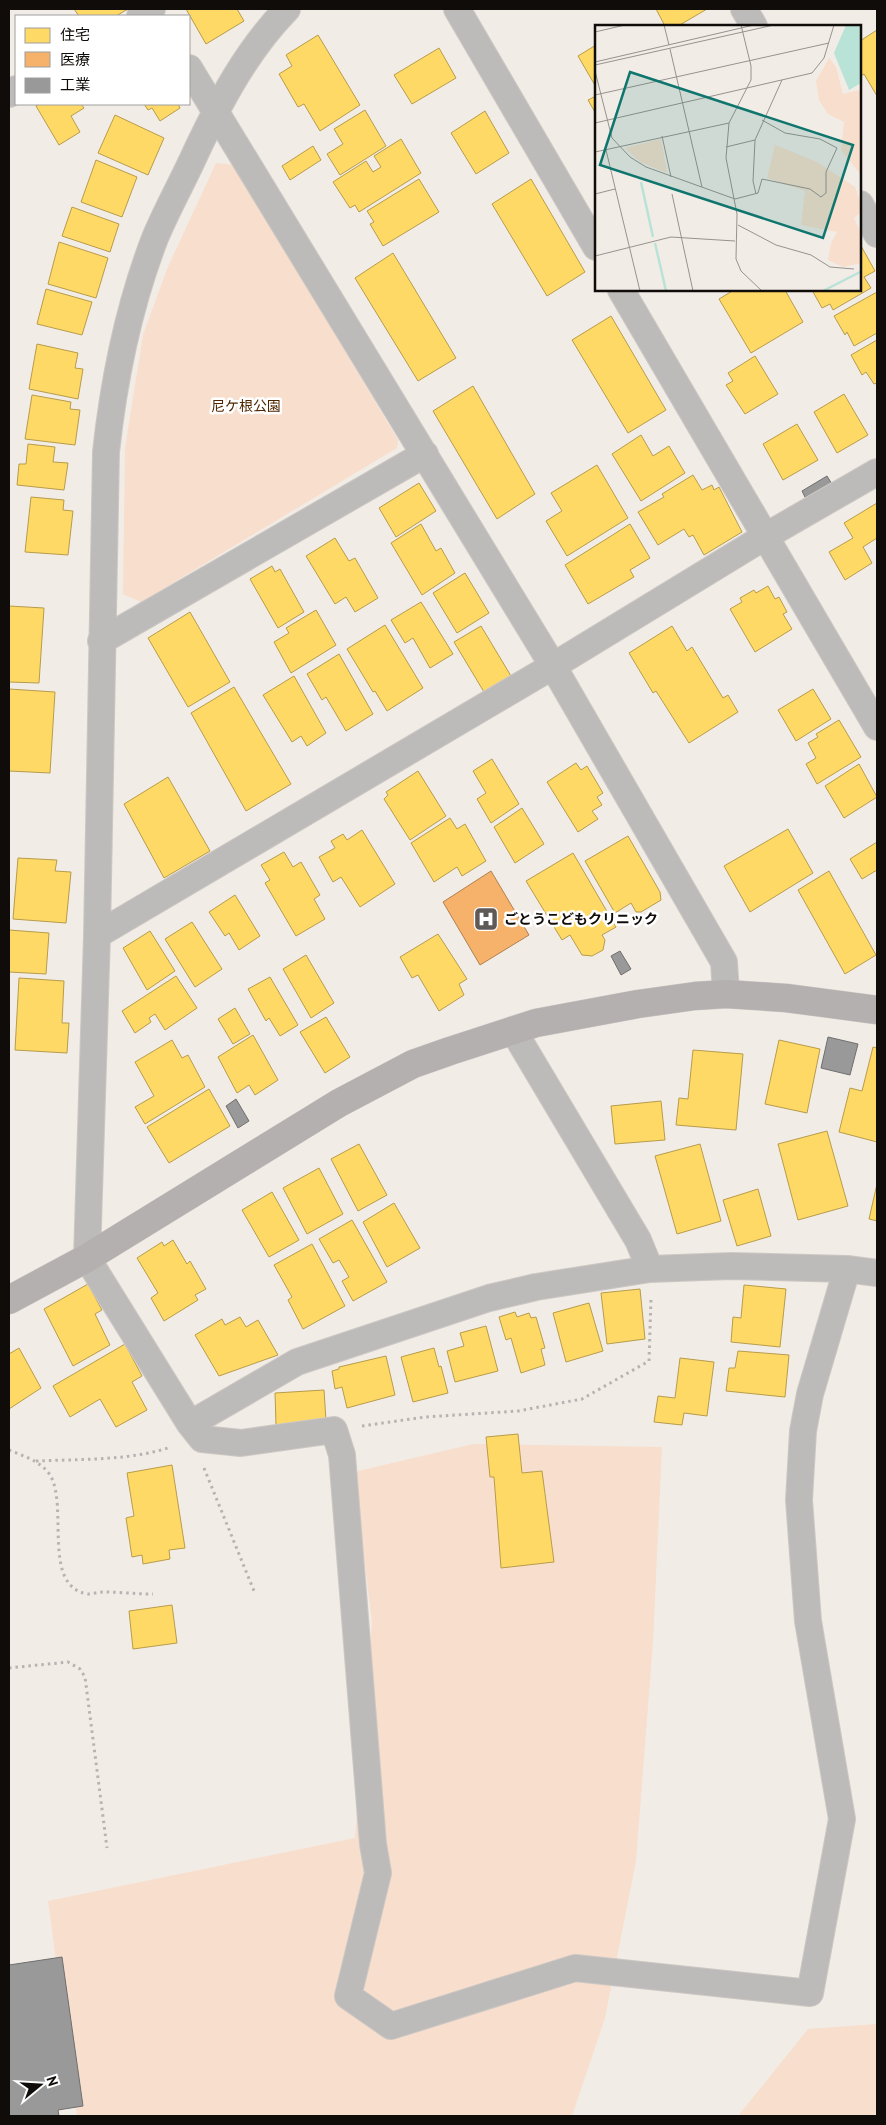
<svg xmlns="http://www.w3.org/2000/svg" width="886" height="2125" viewBox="0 0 886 2125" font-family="'PT Sans','Noto Sans JP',sans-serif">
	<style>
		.green { fill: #f8decc }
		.homes { fill: #ffd966; stroke: #b79c4a }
		.health { fill: #f6b26b; stroke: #b1804e }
		.industry { fill: #999; stroke: #706f6e }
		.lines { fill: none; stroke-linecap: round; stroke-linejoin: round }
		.street-casing { stroke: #cdc8c4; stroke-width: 28 }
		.secondary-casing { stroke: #cdc8c4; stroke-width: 29 }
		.path { stroke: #b6b3b1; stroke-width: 3; stroke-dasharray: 2.5 4; stroke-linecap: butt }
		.street { stroke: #bdbbb9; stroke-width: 26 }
		.secondary { stroke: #b4b0af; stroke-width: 28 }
		.labels { text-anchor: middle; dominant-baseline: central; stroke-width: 5; stroke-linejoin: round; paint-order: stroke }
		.park-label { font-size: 14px; fill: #4f2500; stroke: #fff }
		.poi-label { font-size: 14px; font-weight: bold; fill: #100c09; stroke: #fff; text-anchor: start }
		.inset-river { fill: none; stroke: #b9e3d7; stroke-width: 2.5 }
		.inset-road { fill: none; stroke: #98928e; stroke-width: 1 }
		.view { fill: #0f766e; fill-opacity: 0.15; stroke: #0f766e; stroke-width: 2.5 }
		.inset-edge { fill: none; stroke: #100c09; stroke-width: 2.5 }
	</style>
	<rect width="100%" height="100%" fill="#f2ece7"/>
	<path class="green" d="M216,163L234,165L398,440L397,448L141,602L123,594L125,448L143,335L167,269Z
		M473,1444L662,1447L653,1642L636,1861L605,2018L572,2116H77L48,1901L355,1838L372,1622L354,1472Z
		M877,2024V2116H738L808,2029Z"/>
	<path class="homes" d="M74,9H128L116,16H79Z
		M186,9H237L244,21L206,44Z
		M656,9H707L678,26H665Z
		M877,30V96L864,74L861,76L860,74V41Z
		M318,35L360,105L320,131L304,104L298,107L279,74L292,66L286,55Z
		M596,45V87L578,56Z
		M439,48L456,78L412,104L394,75Z
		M596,96V114L588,100Z
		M39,104H81L84,108L71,116L80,132L59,145L36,106Z
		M144,104H178L180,108L160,121L152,108L148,110Z
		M365,110L386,146L340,175L327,154L343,144L334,129Z
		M485,111L509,153L476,174L451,133Z
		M115,115L164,138L148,175L98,153Z
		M401,139L421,173L359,212L355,205L350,208L333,182L366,161L373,172L381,167L374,156Z
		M313,146L321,160L290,180L282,166Z
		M96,160L137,177L122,217L81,202Z
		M419,179L439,212L383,246L370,224L374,222L367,211Z
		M531,179L585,272L547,296L492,204Z
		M72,207L119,224L110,252L62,236Z
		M59,242L108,258L96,298L48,284Z
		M860,244L875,271L864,277L871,288L833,310L830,304L822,308L812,290H860Z
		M393,253L456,358L418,381L355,278Z
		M46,289L92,302L82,335L37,324Z
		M734,290H785L803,322L751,353L719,299Z
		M877,292V333L854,346L847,332L845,335L834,316Z
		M611,316L666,410L628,433L572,340Z
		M877,340V383L874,384L866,372L862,375L851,355Z
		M37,344L78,353L75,368L83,369L78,399L29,389Z
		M755,356L778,394L745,414L726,385L733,381L728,373Z
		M473,386L535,494L497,519L433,411Z
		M844,394L868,435L837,453L814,412Z
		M32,395L71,402L70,409L80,410L75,445L25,439Z
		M797,424L818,460L783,480L763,444Z
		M641,435L653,456L669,446L685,473L641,501L612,454Z
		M28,444L55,447L53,462L68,463L64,490L17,485L19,464H26Z
		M597,465L628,518L567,556L546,521L562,511L551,493Z
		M693,475L702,490L712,485L714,490L719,487L742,532L704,555L693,535L689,537L684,529L658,545L638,512L664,497L662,494Z
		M419,483L436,511L396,537L379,508Z
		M31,497L64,500L63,510L73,511L68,555L25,552Z
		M877,503V538L863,547L872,563L845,580L829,552L853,538L844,523Z
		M421,524L436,551L441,548L455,573L422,595L391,543Z
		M630,524L650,558L630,570L634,577L588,604L565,565Z
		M335,538L349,561L355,558L378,598L355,612L346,597L335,604L306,556Z
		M272,566L275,572L280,569L304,612L278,628L250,579Z
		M465,573L489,613L457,633L433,593Z
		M768,586L775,599L779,597L787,612L783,614L792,629L755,652L730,609L742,602L740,598L754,590L756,593Z
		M421,602L453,654L430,668L413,638L405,643L391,620Z
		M9,606L44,608L39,683L9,682Z
		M316,610L336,645L291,673L274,642L289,633L286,628Z
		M190,612L230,682L188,707L148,638Z
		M385,625L423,688L387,711L375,691L373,692L347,649Z
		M481,626L511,676L484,692L454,642Z
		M672,626L687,651L692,647L723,698L728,695L738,712L689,743L656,691L653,693L629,653Z
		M339,654L373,714L346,731L326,697L322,700L307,674Z
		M294,676L326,733L307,746L301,736L292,742L263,695Z
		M234,687L291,784L246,811L191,713Z
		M9,689L55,692L50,773L9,771Z
		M813,689L831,719L796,741L778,710Z
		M839,720L861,757L817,784L806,764L816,758L808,743L818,737L816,734Z
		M492,759L519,804L491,823L477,799L486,793L473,771Z
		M576,763L581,770L587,766L603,793L597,797L602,805L592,811L598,819L578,832L547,782Z
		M859,764L877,797L844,818L825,786Z
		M418,771L446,816L410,840L384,799L388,795L386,792Z
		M168,777L210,851L164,878L124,804Z
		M522,808L544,844L515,863L494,827Z
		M450,818L457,829L465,824L486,861L462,876L457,867L434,882L411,843Z
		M788,829L813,873L750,912L724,866Z
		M362,830L395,884L360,907L341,877L333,882L319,857L335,848L331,841L343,834L347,840Z
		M628,836L660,892L661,900L641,912H636L631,903L615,913L585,861Z
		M877,842V870L862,879L850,859Z
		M284,852L293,867L301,862L320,895L314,899L325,919L296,936L265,883L270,880L261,865Z
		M573,853L616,927L602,935L605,940L603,950L592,956L582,955L570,935L562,940L526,881Z
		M18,858L57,860L55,871L71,872L66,923L13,919Z
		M829,871L876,955L845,974L798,890Z
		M235,895L260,936L239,950L229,933L225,936L209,912Z
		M192,922L222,969L195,987L165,939Z
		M9,930L49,933L46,974L9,972Z
		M150,931L175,971L147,990L123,948Z
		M438,934L467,979L459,984L464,995L439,1011L418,975L412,978L400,957Z
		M306,955L334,1003L311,1018L283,969Z
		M176,976L197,1008L165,1030L155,1014L149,1018L151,1022L135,1033L122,1011Z
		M270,977L298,1025L280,1036L269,1018L266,1021L248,989Z
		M19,978L64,981L62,1023H69L67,1053L15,1050Z
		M235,1008L250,1034L233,1044L218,1019Z
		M326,1017L350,1057L325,1073L300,1032Z
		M253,1035L278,1080L255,1095L249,1085L237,1093L218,1057Z
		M172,1040L182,1058L188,1055L205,1087L145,1124L135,1107L154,1096L135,1062Z
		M779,1040L820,1049L807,1113L765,1104Z
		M873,1047L877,1048V1142L839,1132L850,1088L862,1091Z
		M693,1050L743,1054L736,1130L676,1125L679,1098L688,1099Z
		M209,1089L230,1126L169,1163L147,1127Z
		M661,1101L665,1140L615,1144L611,1106Z
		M827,1131L848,1206L798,1220L778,1144Z
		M359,1144L387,1195L358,1211L331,1159Z
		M700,1144L721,1221L677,1234L655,1156Z
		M319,1168L343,1214L307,1234L283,1188Z
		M877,1184V1221L869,1219Z
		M758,1189L771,1236L737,1246L723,1200Z
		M272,1192L299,1240L269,1257L242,1210Z
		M394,1203L420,1248L387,1267L363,1222Z
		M352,1220L387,1282L353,1301L342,1281L349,1277L339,1260L333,1263L319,1239Z
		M173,1240L187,1264L190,1261L206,1289L195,1295L198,1300L164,1321L151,1298L158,1293L137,1258L162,1242L164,1246Z
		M312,1244L345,1306L303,1329L288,1300L292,1297L274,1265Z
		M88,1284L102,1310L95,1314L110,1345L73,1366L44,1309Z
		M744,1285L786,1289L780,1347L731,1342L733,1317L741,1318Z
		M640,1289L645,1339L607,1344L601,1293Z
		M589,1303L603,1351L566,1362L553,1313Z
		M515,1312L517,1317L529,1313L531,1318L536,1317L545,1348L541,1349L545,1365L521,1373L511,1338L506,1340L499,1317Z
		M240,1317L246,1327L258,1320L278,1355L219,1376L195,1335L222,1319L225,1325Z
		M486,1326L498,1371L455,1382L447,1351L464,1346L460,1333Z
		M125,1344L142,1376L132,1382L147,1410L116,1427L100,1399L70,1417L53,1386Z
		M19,1348L41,1388L9,1409V1354Z
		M434,1348L439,1367L441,1366L448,1393L413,1402L401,1357Z
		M738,1351L789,1355L785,1397L726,1391L729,1368H735Z
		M386,1356L395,1395L347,1408L342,1387L335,1389L332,1371L339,1369V1367Z
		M680,1358L714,1362L707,1416L684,1413L682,1425L654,1422L658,1396L675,1398Z
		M324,1390L326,1421L276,1425L275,1393Z
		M518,1434L522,1473L542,1471L554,1562L501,1568L494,1477H490L486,1437Z
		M172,1465L185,1548L169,1550L170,1559L143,1564L142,1555L132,1557L126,1518L134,1516L127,1473Z
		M172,1605L177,1643L133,1649L129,1611Z"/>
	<path class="health" d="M491,871L529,935L480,965L443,902Z"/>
	<path class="industry" d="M827,476L835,489L809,505L802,491Z
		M620,951L631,969L621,975L611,956Z
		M828,1037L858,1044L850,1075L821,1068Z
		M236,1099L249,1121L238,1128L226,1106Z
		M62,1957L83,2106L58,2110L59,2116H9V1965Z"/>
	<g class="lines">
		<defs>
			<path id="street" d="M287,9C247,50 220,101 196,152C183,181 167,209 155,238C128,308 114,378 106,452L97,935L87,1258L190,1424L202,1439L241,1443L334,1430L342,1455L373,1844L378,1873L348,1996L391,2026L575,1968L810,1993L842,1819L808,1621L799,1500L803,1431L810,1394L847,1269
				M457,9L596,247
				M744,9L754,26
				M140,16L152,9
				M189,68L553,666L724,962L726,994
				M9,94L16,89
				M860,204L877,234
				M621,290L877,727
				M101,641L425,454
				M97,935L553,666L766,536L877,472
				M513,1030L638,1240L650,1269
				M190,1424L297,1362L489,1298L536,1287L650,1269L731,1266L847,1269L877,1273"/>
			<path id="secondary" d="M9,1300L87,1258L339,1103L413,1064L450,1051L536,1023L638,1004L695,996L726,994L786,998L877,1010"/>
		</defs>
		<use href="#street" class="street-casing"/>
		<use href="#secondary" class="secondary-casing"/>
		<path class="path" d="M362,1426L425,1417L518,1411L582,1399L649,1361L651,1298
			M9,1450C23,1456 41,1461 50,1475C69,1506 41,1587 88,1594C93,1594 98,1592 103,1592C119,1592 136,1594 153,1594
			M36,1461C80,1459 129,1461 171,1447
			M204,1468L254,1591
			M9,1668L68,1662L80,1669L85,1677L107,1848"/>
		<use href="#street" class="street"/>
		<use href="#secondary" class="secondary"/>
	</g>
	<defs>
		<symbol id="hospital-square" viewBox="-11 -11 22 22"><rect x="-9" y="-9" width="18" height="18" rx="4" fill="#5f5a57" stroke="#fff"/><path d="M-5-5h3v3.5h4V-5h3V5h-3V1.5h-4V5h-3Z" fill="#fff"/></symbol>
	</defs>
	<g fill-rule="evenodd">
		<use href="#hospital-square" x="472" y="905" width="28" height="28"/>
	</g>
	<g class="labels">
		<g class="park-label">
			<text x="246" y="406">尼ケ根公園</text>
		</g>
		<g class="poi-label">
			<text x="504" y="919">ごとうこどもクリニック</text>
		</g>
	</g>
	<g transform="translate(595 25)">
		<rect width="266" height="266" fill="#f2ece7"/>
		<path d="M234,33L241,42L248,69L264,65L266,69V150L246,125L249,97L233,89L224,75L221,56ZM66,114L72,148L45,137L30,123ZM180,120L222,137L260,162L266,178V187L259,193L266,208V238L248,242L233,235L236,218L242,207L206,200L210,166L172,153Z" fill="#f8decc"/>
		<path d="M251,0H266V58L254,65L239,28Z" fill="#b9e3d7"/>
		<path class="inset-river" d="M46,157L58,212M60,218L71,266M228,266L267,246"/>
		<path class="inset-road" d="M69,0L74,20M146,0L156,41V55L134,98L131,133L142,189L141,234L146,246L167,266M0,7L30,0M75,24L107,162M0,37L159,0M0,40L179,0M0,46L17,113L35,132L51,142L140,174L163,168L167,154L215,164L226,172L231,168V147L242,123L225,114L190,108L167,95M0,70L234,18M0,98L217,48L229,33L239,0M67,111L76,152M131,122L160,115M11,125L45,266M0,127L134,98M0,169L20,164M77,169L98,266M161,169L158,156L160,115L187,55M143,200L181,220L216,230L235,242L259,244M0,231L76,212L140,216"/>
		<path class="view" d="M35,47L258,120L228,213L5,140Z"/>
		<rect width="266" height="266" class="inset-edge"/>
	</g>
	<rect width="886" height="2125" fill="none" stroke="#100c09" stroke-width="20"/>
	<rect x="15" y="15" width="175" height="90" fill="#ffffff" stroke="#9f9e9d"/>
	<rect x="25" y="28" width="25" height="15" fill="#ffd966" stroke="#9f9e9d"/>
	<text x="60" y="40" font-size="15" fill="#100c09">住宅</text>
	<rect x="25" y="52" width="25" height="15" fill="#f6b26b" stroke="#9f9e9d"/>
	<text x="60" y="65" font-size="15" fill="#100c09">医療</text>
	<rect x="25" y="78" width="25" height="15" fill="#999999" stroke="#9f9e9d"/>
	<text x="60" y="90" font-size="15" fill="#100c09">工業</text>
	<g transform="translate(40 2085) rotate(72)" stroke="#ffffff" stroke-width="4" paint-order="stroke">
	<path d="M0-4L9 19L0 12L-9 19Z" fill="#100c09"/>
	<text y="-8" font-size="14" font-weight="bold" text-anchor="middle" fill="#100c09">N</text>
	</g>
</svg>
